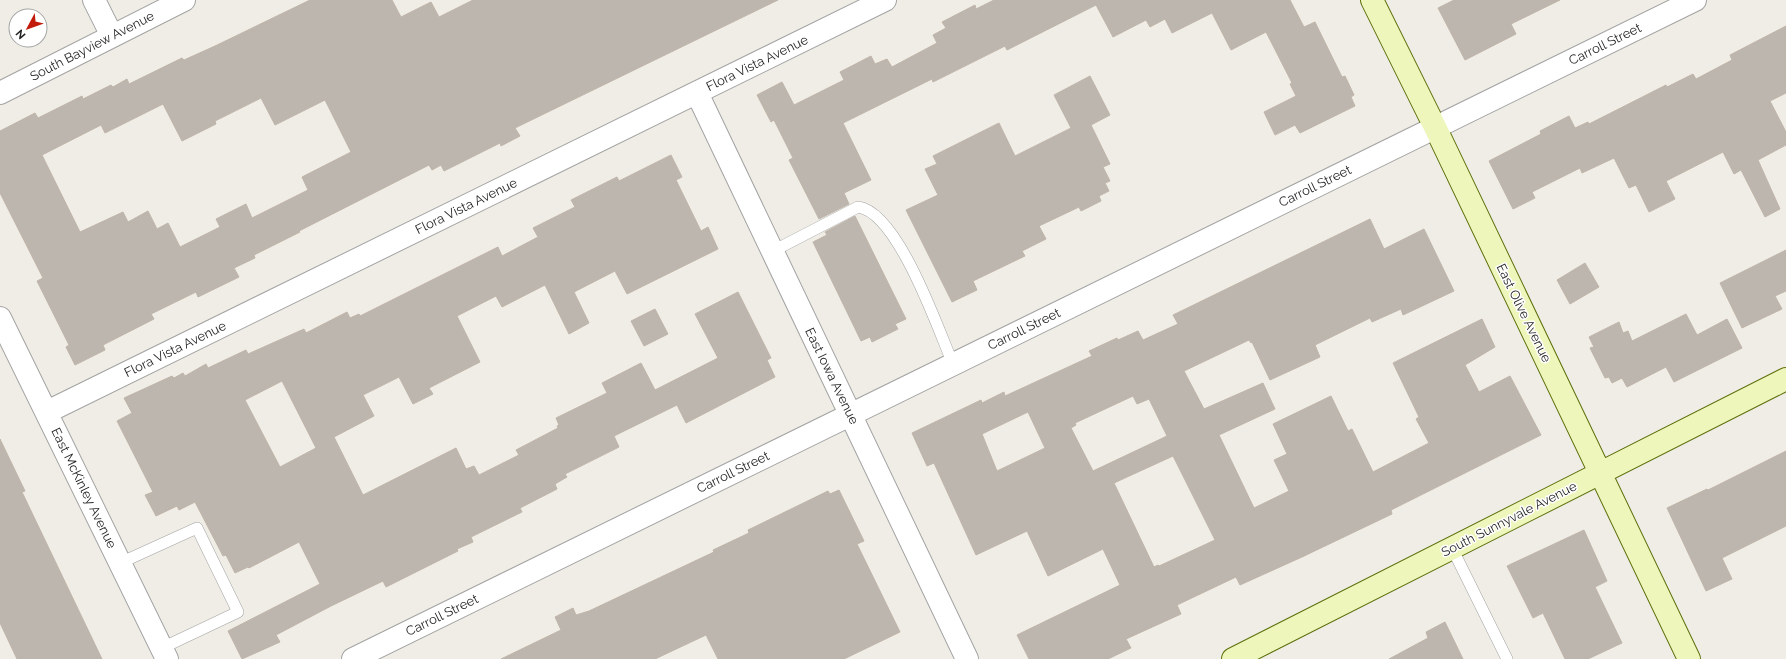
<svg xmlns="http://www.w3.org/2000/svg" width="1786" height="659" viewBox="0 0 1786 659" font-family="Raleway,sans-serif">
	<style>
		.building { fill: #bcb6af; stroke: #c0b5a9; fill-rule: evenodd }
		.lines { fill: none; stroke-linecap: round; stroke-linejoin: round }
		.lane-casing { stroke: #a3a3a3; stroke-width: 12 }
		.street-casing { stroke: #a3a3a3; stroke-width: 24 }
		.secondary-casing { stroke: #5d700b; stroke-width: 24 }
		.lane { stroke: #fff; stroke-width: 11 }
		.street { stroke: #fff; stroke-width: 22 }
		.secondary { stroke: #eef6bc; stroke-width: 22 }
		.labels { text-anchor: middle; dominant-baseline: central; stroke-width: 3; stroke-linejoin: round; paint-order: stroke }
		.street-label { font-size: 13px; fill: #1f1f1f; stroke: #fff }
	</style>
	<rect width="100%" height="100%" fill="#efede5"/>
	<path class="building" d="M310,0H392L401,17L431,2L439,17L473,0H778L515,128L520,136L501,146L500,143L444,171L441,165L432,170L429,165L299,231L300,232L254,255L255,258L234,268L239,277L198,297L196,292L151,314L154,319L103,345L105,350L75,365L66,347L69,345L37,281L43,278L0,193V131L35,113L38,118L82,96L83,99L111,85L113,87L127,79L129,84L182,58L184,60L215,46ZM261,98L275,125L325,100L351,152L302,177L308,190L252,218L246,204L216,219L220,227L180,247L168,223L157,229L148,211L128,222L123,212L80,232L42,155L101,125L105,133L163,104L182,141L216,124L215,121Z
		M994,0H1290L1304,27L1315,22L1342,77L1345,76L1354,95L1351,97L1355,106L1300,133L1295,125L1275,135L1264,112L1296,96L1290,84L1292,83L1266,32L1231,50L1212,13L1172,33L1165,19L1150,27L1146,20L1113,37L1096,5L1007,50L1005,46L933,82L932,79L843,123L871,180L844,193L849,204L819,219L789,160L793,158L774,120L771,122L757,95L782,82L794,105L844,80L840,72L871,56L875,64L887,59L892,67L937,43L933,35L946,28L942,22L975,5L976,9Z
		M1454,0H1560L1511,24L1516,34L1465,60L1438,8Z
		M1786,26V93L1770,101L1786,132V145L1758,160L1780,209L1765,217L1741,170L1734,174L1723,152L1666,181L1675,199L1649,212L1636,185L1629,188L1614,158L1582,173L1580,168L1532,192L1535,198L1513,209L1489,161L1541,134L1540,131L1569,116L1575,128L1588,122L1589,124L1666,85L1667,87L1693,74L1696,79L1732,60L1730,55Z
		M1090,76L1110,115L1091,125L1110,164L1103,167L1110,181L1105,183L1109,191L1099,196L1101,201L1081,211L1079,207L1039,226L1046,239L1022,251L1025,256L973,281L977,290L952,302L906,210L938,195L925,169L937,164L933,156L999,123L1015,156L1071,128L1054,95Z
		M671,155L682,177L676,180L701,231L708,227L718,249L627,294L615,271L574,292L589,323L569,334L545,285L502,307L496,296L457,316L480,362L429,388L433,394L413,404L399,377L363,395L374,416L334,437L363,495L456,448L466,469L474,466L479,475L519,455L516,450L558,428L557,426L559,425L556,418L607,393L602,383L641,363L655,390L718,358L695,314L738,292L771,358L767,360L775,377L686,423L677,405L614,436L619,447L565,474L567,477L555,484L557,489L520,508L522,512L471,537L473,542L457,549L458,551L386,587L383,581L331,606L276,635L280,642L242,659L228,631L320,584L299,542L249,568L248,567L235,573L226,555L223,556L195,502L179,510L177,506L156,516L145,495L153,492L117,421L132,413L124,398L172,376L174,378L183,373L185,376L206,364L208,368L246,350L248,354L304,329L306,333L347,312L350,318L359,314L360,316L498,247L502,256L538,237L533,228L575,207L571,200L617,177L619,181ZM282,381L316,448L280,467L245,400Z
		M855,216L906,319L895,324L898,329L872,342L870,337L861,341L813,242L827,235L825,232Z
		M1370,219L1384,249L1424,229L1454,291L1403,315L1401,309L1372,322L1370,318L1315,345L1320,357L1270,380L1252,342L1251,343L1249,340L1184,371L1204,409L1263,383L1275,409L1219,435L1254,508L1289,491L1274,460L1287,454L1273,424L1331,396L1348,431L1352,429L1373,472L1429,443L1416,419L1419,417L1393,363L1482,319L1495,347L1465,365L1479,392L1510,376L1541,435L1391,510L1392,514L1302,557L1240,585L1236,577L1177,605L1181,614L1126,639L1131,648L1108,659H1029L1017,635L1120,585L1103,549L1048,576L1027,531L976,555L934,463L927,466L912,433L981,400L982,403L1004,392L1005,396L1092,356L1089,351L1117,338L1118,340L1138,331L1143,340L1178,324L1173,315ZM1133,396L1137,404L1149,399L1167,436L1093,471L1071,428L1076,425L1075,423ZM1028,412L1045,448L997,471L982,434ZM1173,456L1215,540L1159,566L1158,565L1154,567L1114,483Z
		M1786,250V291L1775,296L1782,309L1742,328L1720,283Z
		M1585,263L1599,287L1570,304L1557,280Z
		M655,309L668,334L644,346L631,321Z
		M1686,314L1697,335L1727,319L1742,348L1674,382L1666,367L1627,387L1622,378L1612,383L1609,377L1605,378L1590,348L1594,347L1589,337L1619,322L1623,333L1628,331L1632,341Z
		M0,439L25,491L22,492L102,659H17L0,623Z
		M1786,451V526L1722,558L1732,579L1706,591L1667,508L1707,489L1708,490Z
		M839,490L864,541L857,544L900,632L844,659H718L706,635L655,659H501L561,630L555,617L573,608L576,615L589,611L714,552L713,550L749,533L748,530L828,491L830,494Z
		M1584,530L1607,581L1595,587L1622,643L1588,659H1565L1543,613L1533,618L1507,566Z
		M1445,622L1463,659H1389L1428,638L1426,632Z"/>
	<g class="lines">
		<defs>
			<path id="lane" d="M773,251L858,207C898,212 938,329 953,364
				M1452,548L1507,659
				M120,563L197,528L238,612L162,648"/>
			<path id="street" d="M94,0L112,36
				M0,93L184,0
				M697,93L967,659
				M0,318L167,659
				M47,412L885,0
				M353,659L1695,0"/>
			<path id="secondary" d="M1372,0L1435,127L1689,659
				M1233,659L1786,379"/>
		</defs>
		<use href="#lane" class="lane-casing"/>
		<use href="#street" class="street-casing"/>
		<use href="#secondary" class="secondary-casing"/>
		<use href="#lane" class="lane"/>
		<use href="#street" class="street"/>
		<use href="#secondary" class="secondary"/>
	</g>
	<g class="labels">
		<g class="street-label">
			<text transform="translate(1605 44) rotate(-26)">Carroll Street</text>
			<text transform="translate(92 46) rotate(-27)">South Bayview Avenue</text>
			<text transform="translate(757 63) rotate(-26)">Flora Vista Avenue</text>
			<text transform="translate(1315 186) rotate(-26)">Carroll Street</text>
			<text transform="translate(466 206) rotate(-26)">Flora Vista Avenue</text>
			<text transform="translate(1524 313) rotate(64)">East Olive Avenue</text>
			<text transform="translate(1024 329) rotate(-26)">Carroll Street</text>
			<text transform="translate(175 349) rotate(-26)">Flora Vista Avenue</text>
			<text transform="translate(832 376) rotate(64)">East Iowa Avenue</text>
			<text transform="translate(733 472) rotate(-26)">Carroll Street</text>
			<text transform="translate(84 488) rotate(64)">East McKinley Avenue</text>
			<text transform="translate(1509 519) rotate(-27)">South Sunnyvale Avenue</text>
			<text transform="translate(442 615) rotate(-26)">Carroll Street</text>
		</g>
	</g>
	<g transform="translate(28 28) rotate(229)"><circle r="19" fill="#ffffff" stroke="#a5a5a5"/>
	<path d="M0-3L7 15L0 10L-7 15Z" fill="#c21a0b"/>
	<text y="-6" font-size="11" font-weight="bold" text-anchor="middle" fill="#1f1f1f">N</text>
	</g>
</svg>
